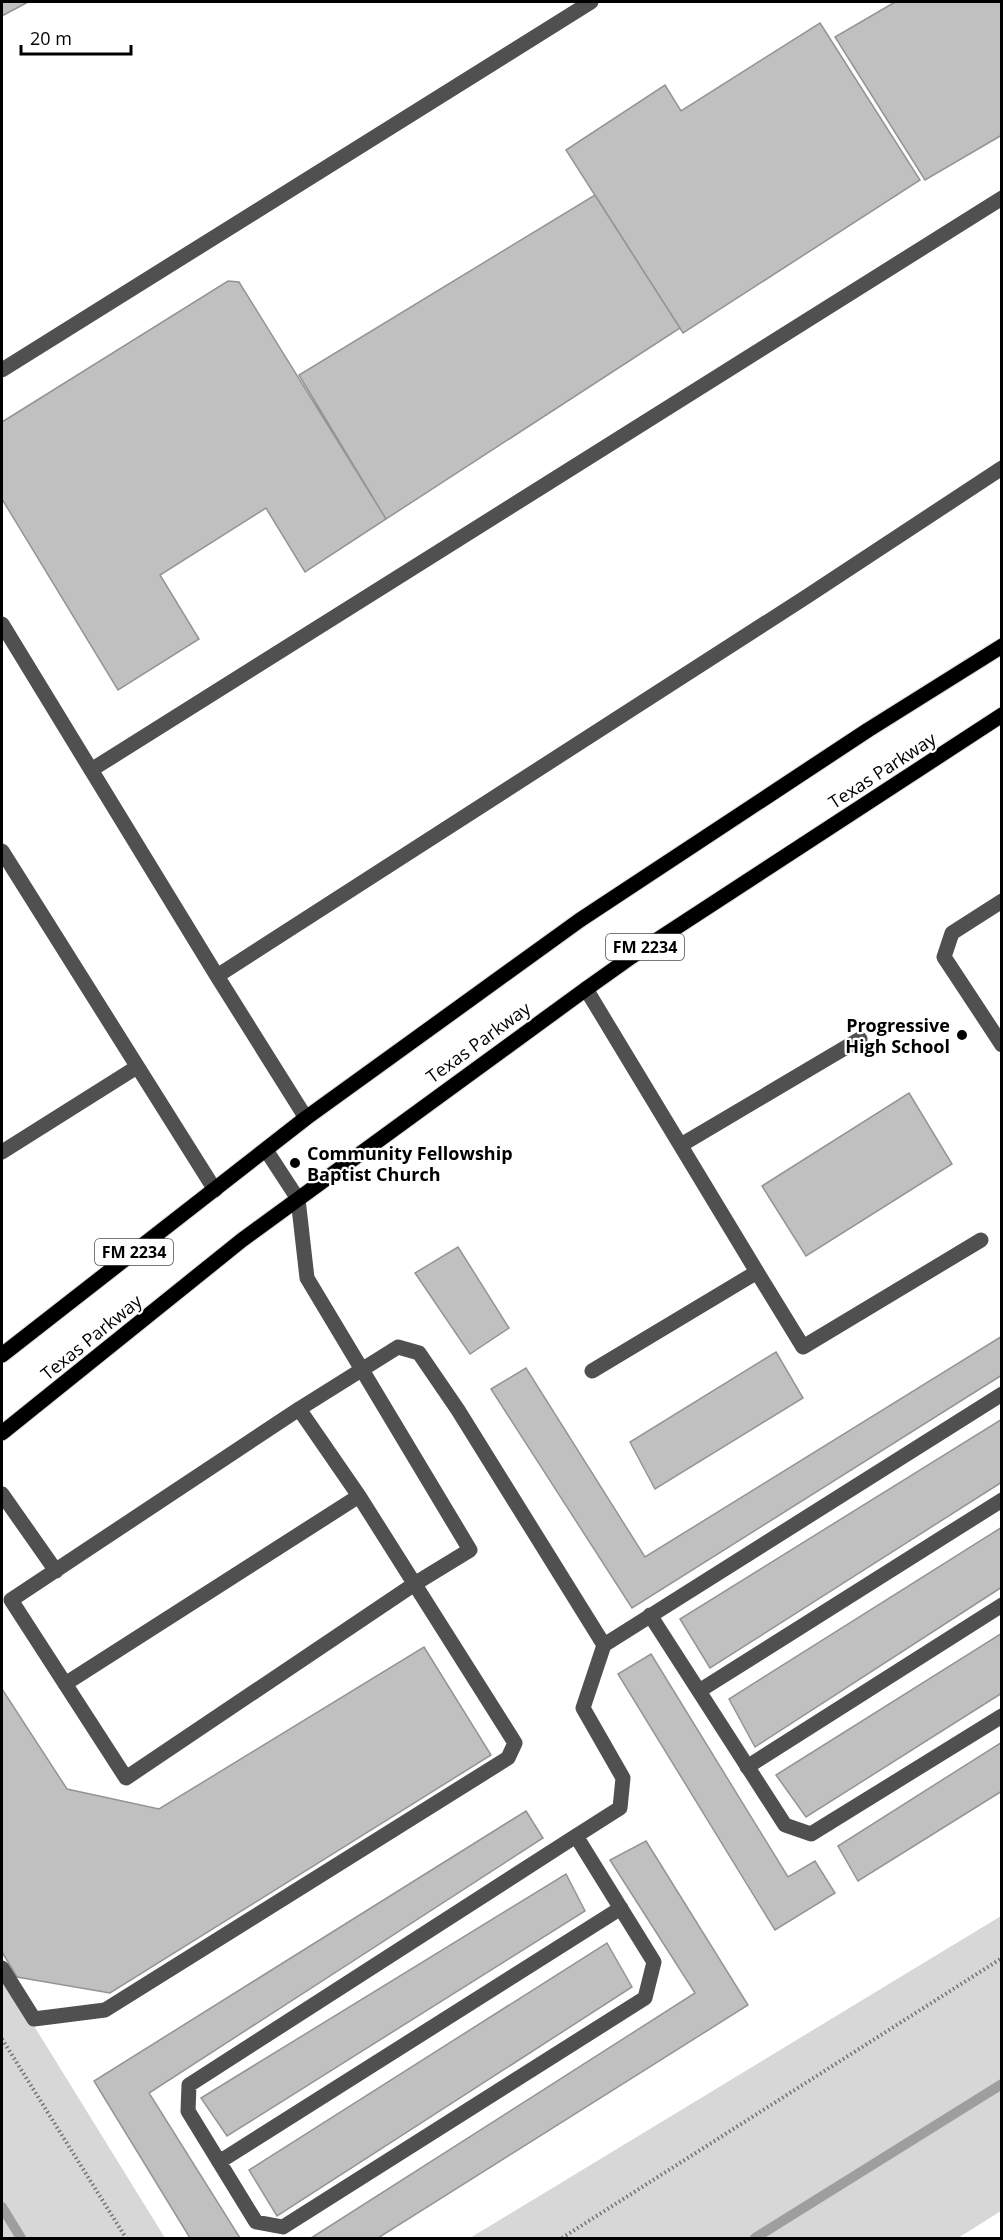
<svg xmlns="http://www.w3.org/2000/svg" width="1003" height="2240" viewBox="0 0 1003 2240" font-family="'Open Sans',sans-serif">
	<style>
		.green { fill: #d7d7d7 }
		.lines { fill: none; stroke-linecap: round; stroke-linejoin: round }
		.stream { stroke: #9e9e9e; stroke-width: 10 }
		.building { fill: #c0c0c0; stroke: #949494; stroke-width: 1.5 }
		.major-casing { stroke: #dbdbdb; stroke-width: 17 }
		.path { stroke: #727272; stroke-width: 4; stroke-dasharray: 1.5 3; stroke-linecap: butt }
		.minor { stroke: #505050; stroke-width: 15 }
		.major { stroke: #000; stroke-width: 15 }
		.poi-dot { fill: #000; stroke: #fff; stroke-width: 2 }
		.labels { text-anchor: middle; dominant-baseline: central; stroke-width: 4.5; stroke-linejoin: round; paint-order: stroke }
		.shield { fill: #fff; stroke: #4c4c4c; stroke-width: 1.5 }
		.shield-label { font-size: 16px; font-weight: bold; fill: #000 }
		.street-label { font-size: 18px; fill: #000; stroke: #fff }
		.poi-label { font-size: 18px; font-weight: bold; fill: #000; stroke: #fff; text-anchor: end }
	</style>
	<rect width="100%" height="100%" fill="#fff"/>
	<path class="green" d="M1001,1916V2211L958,2238H470Z
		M2,1974L165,2238H2Z"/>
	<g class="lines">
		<path class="stream" d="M2,2207L21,2238
			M755,2238L1002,2084"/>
	</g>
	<path class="building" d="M2,2H28L2,16Z
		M895,2H1002V135L925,180L835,37Z
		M820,23L920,180L683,333L566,150L665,85L681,111Z
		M595,195L680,328L386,519L299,375Z
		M228,281L239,282L386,519L305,572L266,508L160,575L199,639L118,690L2,499V422Z
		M909,1093L952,1164L806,1256L762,1186Z
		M458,1247L509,1328L470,1354L415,1273Z
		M1002,1336V1375L632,1608L491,1389L526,1368L645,1557Z
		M776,1352L803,1398L655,1489L630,1442Z
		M1002,1419V1482L710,1668L680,1619Z
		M1002,1527V1587L755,1747L729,1699Z
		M1002,1633V1693L806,1817L776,1775Z
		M424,1647L491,1755L110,1993L17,1977L2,1952V1689L67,1789L159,1809Z
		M651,1654L788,1877L815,1861L835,1893L775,1930L618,1674Z
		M1002,1742V1791L858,1881L838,1846Z
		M526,1811L543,1838L149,2093L240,2238H190L94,2081Z
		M646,1841L748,2005L378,2238H311L695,1993L610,1860Z
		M566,1874L585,1911L227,2136L201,2098Z
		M607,1943L632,1987L277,2216L249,2170Z"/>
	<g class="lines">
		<defs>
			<path id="major" d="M2,1355L306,1118L580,920L868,730L1002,646
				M2,1433L242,1240L586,989L631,957L1002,715"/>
		</defs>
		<use href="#major" class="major-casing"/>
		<path class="path" d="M2,2039L126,2238
			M562,2238L1002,1958"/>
		<path class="minor" d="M2,370L591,2
			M2,624L217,976L306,1118
			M91,770L1002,198
			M2,851L215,1190
			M1002,901L952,933L944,957L1002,1045
			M217,976L806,597L1002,468
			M586,989L757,1272L592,1371
			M681,1145L860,1039
			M266,1150L298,1199L307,1278L470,1550L416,1583L126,1778L11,1600L299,1409L398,1347L419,1353L458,1410L604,1645L583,1708L623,1778L620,1808L576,1836L189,2085L188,2111L256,2222L283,2227L645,1998L654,1962L576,1836
			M2,1152L137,1067
			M757,1272L803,1347L981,1240
			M299,1409L359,1496
			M2,1494L56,1571
			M650,1615L785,1825L811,1834L1002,1716
			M604,1645L1002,1394
			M699,1691L1002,1500
			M747,1767L1002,1605
			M2,1968L34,2019L105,2010L508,1758L515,1743L359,1496L65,1684
			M219,2162L621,1908"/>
		<use href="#major" class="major"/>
	</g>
	<g class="poi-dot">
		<circle cx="962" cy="1035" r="6"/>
		<circle cx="295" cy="1163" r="6"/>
	</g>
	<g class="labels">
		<g class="shield">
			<rect x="606" y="934" width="78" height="26" rx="4.5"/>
			<rect x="95" y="1239" width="78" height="26" rx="4.5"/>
		</g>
		<g class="shield-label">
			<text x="645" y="947">FM 2234</text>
			<text x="134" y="1252">FM 2234</text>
		</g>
		<g class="street-label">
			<text transform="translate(882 770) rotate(-33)">Texas Parkway</text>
			<text transform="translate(478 1042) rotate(-36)">Texas Parkway</text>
			<text transform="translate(91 1337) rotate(-39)">Texas Parkway</text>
		</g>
		<g class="poi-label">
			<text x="950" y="1025">Progressive<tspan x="950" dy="21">High School</tspan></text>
			<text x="307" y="1153" text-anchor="start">Community Fellowship<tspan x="307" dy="21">Baptist Church</tspan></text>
		</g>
	</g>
	<rect width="1003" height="2240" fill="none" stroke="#000000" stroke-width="6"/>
	<path d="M21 45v9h110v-9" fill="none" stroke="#000000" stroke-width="3"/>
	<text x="30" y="45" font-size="18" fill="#000000" stroke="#ffffff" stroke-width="4.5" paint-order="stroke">20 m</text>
</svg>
